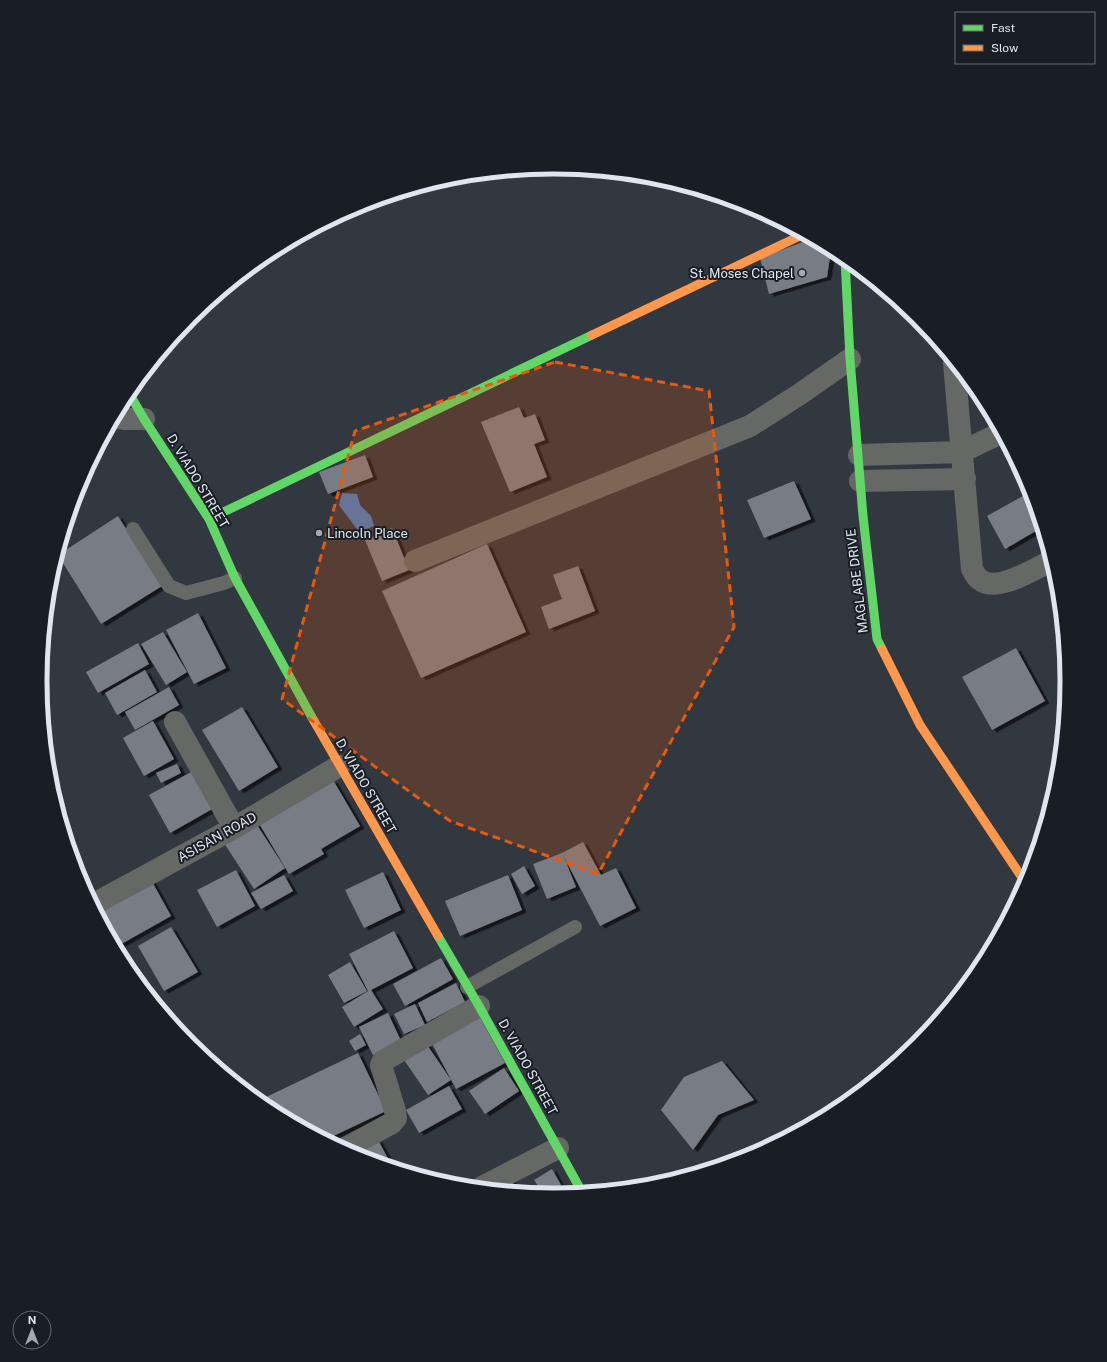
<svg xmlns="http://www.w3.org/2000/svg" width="1107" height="1362" viewBox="0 0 1107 1362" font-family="'Public Sans',sans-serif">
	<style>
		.water { fill: #487abb }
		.building { fill: #787d85; filter: url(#shadow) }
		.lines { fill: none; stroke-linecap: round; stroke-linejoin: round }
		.lane { stroke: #666866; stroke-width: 14 }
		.street { stroke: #666866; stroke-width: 22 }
		.fast { stroke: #63d668; stroke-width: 9 }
		.slow { stroke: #ff974d; stroke-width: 9 }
		.marked { fill: #e8590c; fill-opacity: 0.2; stroke: #e8590c; stroke-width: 3; stroke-dasharray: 8 5; stroke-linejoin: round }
		.poi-dot { fill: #a2a9b2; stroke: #191e25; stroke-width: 1.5 }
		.labels { text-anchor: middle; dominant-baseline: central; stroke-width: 4; stroke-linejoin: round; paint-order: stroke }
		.poi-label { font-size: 13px; fill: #dfe6ef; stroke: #191e25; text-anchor: end }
		.street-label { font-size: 13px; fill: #dfe6ef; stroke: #191e25 }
		.rim { fill: none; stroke: #dfe6ef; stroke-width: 5 }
	</style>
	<defs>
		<filter id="shadow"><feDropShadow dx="4.5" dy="2.5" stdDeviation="0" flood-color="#0009"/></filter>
	</defs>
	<rect width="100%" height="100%" fill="#323840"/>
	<path class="water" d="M342,493L357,494L360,505L371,516L374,526L359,532L339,505Z"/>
	<path class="building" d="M811,239L831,250L827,277L769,294L760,258Z
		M519,407L524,418L535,414L545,440L534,444L547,477L510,492L481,422Z
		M365,455L373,477L328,494L319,472Z
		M794,481L811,519L764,538L747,500Z
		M1030,492L1041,528L1005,549L987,516Z
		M118,516L162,586L101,624L58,555Z
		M392,528L409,570L382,581L365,540Z
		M487,544L526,632L421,678L382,591Z
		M578,566L595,611L549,629L541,607L562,599L553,575Z
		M198,613L226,668L194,684L166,630Z
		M163,632L187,672L166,685L141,644Z
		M138,643L149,664L98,693L86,672Z
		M1016,648L1045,701L992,730L962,677Z
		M145,670L157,692L117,715L105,693Z
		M169,687L179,705L135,730L125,712Z
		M242,707L278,767L239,791L202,730Z
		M153,721L174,759L144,776L123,738Z
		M177,764L181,773L161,783L156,773Z
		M193,771L214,808L170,833L149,795Z
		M333,780L360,826L321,849L324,854L289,874L257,820Z
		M255,822L285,868L254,889L224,843Z
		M583,842L601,875L616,868L636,908L600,926L563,855L576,887L547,899L533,864L562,853Z
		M524,866L535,886L522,894L511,874Z
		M236,870L255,906L217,927L197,890Z
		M383,872L401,910L364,928L345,890Z
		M284,875L293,891L261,909L251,893Z
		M508,875L522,910L460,936L445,901Z
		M150,878L171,916L116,947L96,909Z
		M171,927L198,972L164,991L138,946Z
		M394,931L413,968L371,990L383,1009L354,1027L342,1007L368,991L349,954Z
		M441,958L453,979L405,1006L393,984Z
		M350,962L367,991L344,1003L328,975Z
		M456,983L465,1002L427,1022L418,1003Z
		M415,1004L425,1025L404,1034L394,1014Z
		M477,1012L505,1063L456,1089L429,1038Z
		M388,1013L401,1041L373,1055L359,1027Z
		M360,1034L366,1045L355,1051L349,1041Z
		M423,1039L451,1080L428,1095L400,1054Z
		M358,1053L386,1111L327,1139L268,1108L261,1102L260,1100Z
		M722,1061L754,1100L718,1115L693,1150L661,1110L684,1077Z
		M504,1068L519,1091L485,1114L469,1091Z
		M449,1086L462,1109L419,1133L406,1110Z
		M378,1140L392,1166L352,1153Z
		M552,1169L561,1185L545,1194L543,1193L534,1180Z
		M510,1178L517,1191L489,1188Z"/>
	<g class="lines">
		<path class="lane" d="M133,529L169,586L186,593L224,583L235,578
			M467,987L575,927"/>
		<path class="street" d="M954,363L972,569C974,572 976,577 979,579C996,594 1034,569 1051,561
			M115,417L124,419H144
			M859,455L961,452L1001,433
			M860,481L965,479
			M415,561L750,426L800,394L850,359
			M175,722L234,828
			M94,904L234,828L339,766
			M344,1149L392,1123L396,1118L395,1111L381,1065L383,1061L479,1006
			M482,1187L558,1148"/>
		<path class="fast" d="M845,259L850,359L863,516L877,639L882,649
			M129,393L144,419L209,519L235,578L314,721
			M209,519L592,335
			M438,936L479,1006L582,1192"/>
		<path class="slow" d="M592,335L802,235
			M882,649L920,725L1025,882
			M314,721L438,936"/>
	</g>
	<path class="marked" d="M555,362L709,391L734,627L598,874L450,821L282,699L355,431Z"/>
	<g class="poi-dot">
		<circle cx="802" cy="273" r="4"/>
		<circle cx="319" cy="533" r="4"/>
	</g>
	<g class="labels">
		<g class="poi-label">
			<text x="794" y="273">St. Moses Chapel</text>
			<text x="327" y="533" text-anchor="start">Lincoln Place</text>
		</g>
		<g class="street-label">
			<text transform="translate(198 481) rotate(59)">D. VIADO STREET</text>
			<text transform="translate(857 581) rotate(-97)">MAGLABE DRIVE</text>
			<text transform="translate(366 786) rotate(60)">D. VIADO STREET</text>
			<text transform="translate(217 837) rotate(-29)">ASISAN ROAD</text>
			<text transform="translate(528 1067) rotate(61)">D. VIADO STREET</text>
		</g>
	</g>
	<path d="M0 0H1107V1362H0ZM553 174H554A506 506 0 0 1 1060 680V682A506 506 0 0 1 554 1188H553A506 506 0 0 1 47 682V680A506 506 0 0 1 553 174Z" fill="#191e25" fill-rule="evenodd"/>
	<path class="rim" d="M553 174H554A506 506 0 0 1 1060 680V682A506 506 0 0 1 554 1188H553A506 506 0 0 1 47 682V680A506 506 0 0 1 553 174Z"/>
	<rect x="955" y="12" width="140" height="52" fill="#191e25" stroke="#686e76"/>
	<rect x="963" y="25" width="20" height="6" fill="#63d668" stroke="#686e76"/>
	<text x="991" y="32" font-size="12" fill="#dfe6ef">Fast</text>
	<rect x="963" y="45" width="20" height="6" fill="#ff974d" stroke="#686e76"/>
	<text x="991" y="52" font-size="12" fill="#dfe6ef">Slow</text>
	<g transform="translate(32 1330)"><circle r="19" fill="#191e25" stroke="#686e76"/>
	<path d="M0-3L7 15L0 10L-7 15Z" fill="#a2a9b2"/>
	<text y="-6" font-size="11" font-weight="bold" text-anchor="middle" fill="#dfe6ef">N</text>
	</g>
</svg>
